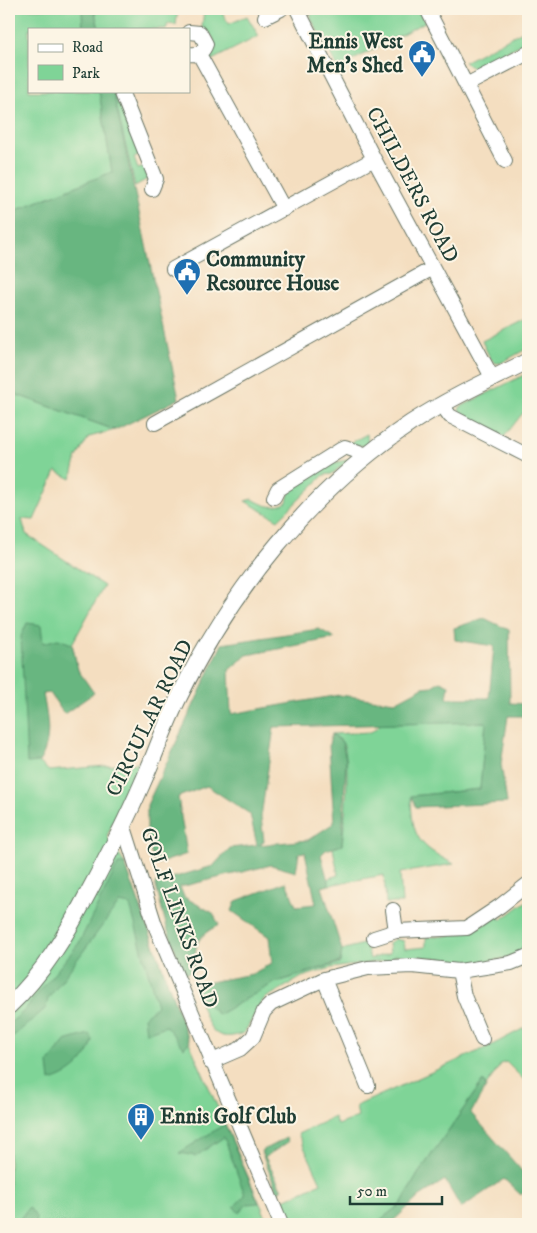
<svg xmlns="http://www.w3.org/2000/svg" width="537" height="1233" viewBox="0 0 537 1233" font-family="'IM FELL DW Pica',serif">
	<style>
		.green { fill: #7fd497; stroke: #4f8866 }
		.forest { fill: #67b680; stroke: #437a5a }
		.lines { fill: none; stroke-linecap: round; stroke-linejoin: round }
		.minor-casing { stroke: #6a7565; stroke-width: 16 }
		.major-casing { stroke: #6a7565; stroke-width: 18 }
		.minor { stroke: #fff; stroke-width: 14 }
		.major { stroke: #fff; stroke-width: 16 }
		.labels { text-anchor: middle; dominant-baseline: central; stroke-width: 4; stroke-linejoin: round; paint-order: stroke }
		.poi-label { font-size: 21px; font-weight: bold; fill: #1f3d34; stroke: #fcf5e5; text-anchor: start }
		.street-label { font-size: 21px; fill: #1f3d34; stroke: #fcf5e5 }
	</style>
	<rect width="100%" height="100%" fill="#fcf5e5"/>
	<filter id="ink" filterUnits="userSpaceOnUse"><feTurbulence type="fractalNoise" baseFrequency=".02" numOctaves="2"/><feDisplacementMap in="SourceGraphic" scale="10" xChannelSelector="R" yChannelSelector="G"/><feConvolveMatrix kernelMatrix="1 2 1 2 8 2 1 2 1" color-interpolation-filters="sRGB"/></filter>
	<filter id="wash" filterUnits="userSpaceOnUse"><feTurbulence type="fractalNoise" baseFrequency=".0096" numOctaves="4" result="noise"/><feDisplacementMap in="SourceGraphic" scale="20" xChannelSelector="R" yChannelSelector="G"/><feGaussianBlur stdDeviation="1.12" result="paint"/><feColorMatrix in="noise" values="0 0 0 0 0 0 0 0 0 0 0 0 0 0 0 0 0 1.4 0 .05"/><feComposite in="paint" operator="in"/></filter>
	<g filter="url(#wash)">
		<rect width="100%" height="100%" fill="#f4dec0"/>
		<path class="green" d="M9,9H82L83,29H29V91H99L112,172L9,213Z
			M94,9H178L176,25L168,24L166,29H99Z
			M204,9H220L229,24L247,16L259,36L210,61L208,56L214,40L209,32L202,28Z
			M311,9H418L425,22L338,68L311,19Z
			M528,28V41L473,68L464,62Z
			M113,91L142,154L134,158L138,169L147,166L149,178L135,186Z
			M528,318V348L501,363H495L490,358L482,341Z
			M528,373V412L522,414L504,437L459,411L460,407Z
			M9,392L115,430L89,437L77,457L71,479L56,471L34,520L22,519L26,534L104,586L72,644L78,670L50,692L43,694L39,762L49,771L139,763L107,836L125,864L189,1042L269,1224H9Z
			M367,434L368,444L365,446L348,444Z
			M350,459L332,474L324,475L278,520L245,501L252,499C266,506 273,510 287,502L290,488L334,463Z
			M486,722L480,789L411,796C412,837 417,845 454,864L400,873L402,903H386L384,875L329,885L327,879L338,875L333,848L342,845C344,824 352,758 342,742C340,739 335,736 332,734L371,732L381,724Z
			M528,900V948C506,962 478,963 452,963V959L395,955L393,960L331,968L302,977L264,999L244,1033C208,1046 208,1020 196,992L219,1014L274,983L340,963L342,950L366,943L370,959L390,953L389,943L395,939L404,941L405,949L426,947V937C457,936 471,934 498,916L501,920Z
			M528,1026V1084L506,1062L501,1064L486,1086L483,1081L418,1174L401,1204L375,1224H293L282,1201L321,1183L298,1134L334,1117L337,1125L358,1117L356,1106L492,1045Z"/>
		<path class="forest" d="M82,9H94L99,29H83Z
			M99,91H113L179,399L115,430L9,392V213L112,172Z
			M484,618L509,630L510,703L528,704V716H508L501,764L507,803L416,807L411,796L480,789L486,722L274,727L261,817L264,841L259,845L308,840L334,823L329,744L332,734L342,742L346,759L342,845L326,850L321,855L329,885L322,887L342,950L340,962L274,983L218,1015L196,992L194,985L252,974L272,963L269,937L232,911L236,901L286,882L296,906L316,904L305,852L299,853L296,872L271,865L180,887L184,897L213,913L219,925C195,937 194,945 196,970L184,974L167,928L155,883L213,866L230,848L257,845L250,814L207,786L178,797L187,854L154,865L147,836V805L222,644L319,629L335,638L247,655L229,670L231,714L339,695L395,702L423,687L432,686L440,681L449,685L447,698H489L494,646L455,640L454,628Z
			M27,623L41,625L43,643L58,639L72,644L78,670L94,693L64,714L50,693L43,694C47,717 53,740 39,762L27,763L21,636Z
			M118,864H125L189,1042L184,1048L166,1026L146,1033L144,1017L157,1006L130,905L119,903L48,999L46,1008L9,1040V1024L23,1012L79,943Z
			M89,1034L93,1040C88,1061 70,1076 50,1081L48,1063L65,1041Z
			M483,1081L486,1087L471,1113L528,1178V1188L521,1195L504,1179L461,1208L445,1180L420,1196L390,1224H375L401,1204L418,1174Z
			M225,1124L259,1203L247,1204L239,1213L234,1207L245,1195L224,1137L196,1156L179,1153Z
			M286,1138L288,1142L265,1157L282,1190L277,1192L261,1151Z
			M29,1207L36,1217L35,1224H16Z"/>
	</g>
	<g filter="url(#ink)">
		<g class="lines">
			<defs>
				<path id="minor" d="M297,9L374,159L493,379
					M427,9L505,161
					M265,17L281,9
					M189,32L200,33L206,44C203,53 198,55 189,54
					M199,54L284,209
					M468,84L528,53
					M121,91L156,179L152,189
					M173,269L374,159
					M442,405L450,416L528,456
					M155,423L433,268
					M274,497L278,489L345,447L367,455
					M123,824L155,925L281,1224
					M393,910L396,931
					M374,938L396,931L467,928L500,906L528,884
					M459,971L464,996L482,1039
					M324,979L368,1086
					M210,1062L240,1049L253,1037L264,1011L271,1004L324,979L368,968L412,966L459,971L511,963L528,956"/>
				<path id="major" d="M9,1006C43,974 66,935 87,895C107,858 126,821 142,784C155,755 165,725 179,697C231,590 312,489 411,423C448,399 489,380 528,361"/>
			</defs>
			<use href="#minor" class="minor-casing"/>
			<use href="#major" class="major-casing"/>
			<use href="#minor" class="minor"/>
			<use href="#major" class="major"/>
		</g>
	</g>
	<defs>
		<symbol id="civic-pin" viewBox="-11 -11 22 30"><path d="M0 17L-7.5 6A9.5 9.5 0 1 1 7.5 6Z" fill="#1f6fb2" stroke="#fcf5e5"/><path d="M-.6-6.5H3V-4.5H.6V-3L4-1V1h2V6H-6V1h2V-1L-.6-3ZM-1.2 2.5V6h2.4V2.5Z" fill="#fff"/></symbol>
		<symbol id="building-pin" viewBox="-11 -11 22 30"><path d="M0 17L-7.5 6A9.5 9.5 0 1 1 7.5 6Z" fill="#1f6fb2" stroke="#fcf5e5"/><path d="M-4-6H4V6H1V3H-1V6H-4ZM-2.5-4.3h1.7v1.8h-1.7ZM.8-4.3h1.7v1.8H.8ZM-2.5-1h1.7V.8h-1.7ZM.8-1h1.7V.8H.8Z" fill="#fff"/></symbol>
	</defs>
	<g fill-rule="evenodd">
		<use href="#civic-pin" x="406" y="38" width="32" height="43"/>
		<use href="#civic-pin" x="171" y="256" width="32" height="43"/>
		<use href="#building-pin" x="125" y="1101" width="32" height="43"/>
	</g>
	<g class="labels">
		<g class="poi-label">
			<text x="403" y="42" text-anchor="end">Ennis West<tspan x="403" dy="24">Men's Shed</tspan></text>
			<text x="206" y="260">Community<tspan x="206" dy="24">Resource House</tspan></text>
			<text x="160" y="1117">Ennis Golf Club</text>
		</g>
		<g class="street-label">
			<text transform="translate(412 185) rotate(62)">CHILDERS ROAD</text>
			<text transform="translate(150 718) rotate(-64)">CIRCULAR ROAD</text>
			<text transform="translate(179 918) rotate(70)">GOLF LINKS ROAD</text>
		</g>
	</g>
	<rect width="537" height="1233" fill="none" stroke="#fcf5e5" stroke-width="30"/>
	<rect x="28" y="28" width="162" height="65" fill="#fcf5e5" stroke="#a4ab9e"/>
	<rect x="38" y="44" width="25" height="8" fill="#ffffff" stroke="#a4ab9e"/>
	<text x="72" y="52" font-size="15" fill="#1f3d34">Road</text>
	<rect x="38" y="65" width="25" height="15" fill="#7fd497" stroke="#a4ab9e"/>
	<text x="72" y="78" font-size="15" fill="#1f3d34">Park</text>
	<path d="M350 1196v8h92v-8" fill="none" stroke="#1f3d34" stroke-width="2.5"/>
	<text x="357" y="1196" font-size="15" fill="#1f3d34" stroke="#fcf5e5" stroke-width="4" paint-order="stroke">50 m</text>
</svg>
